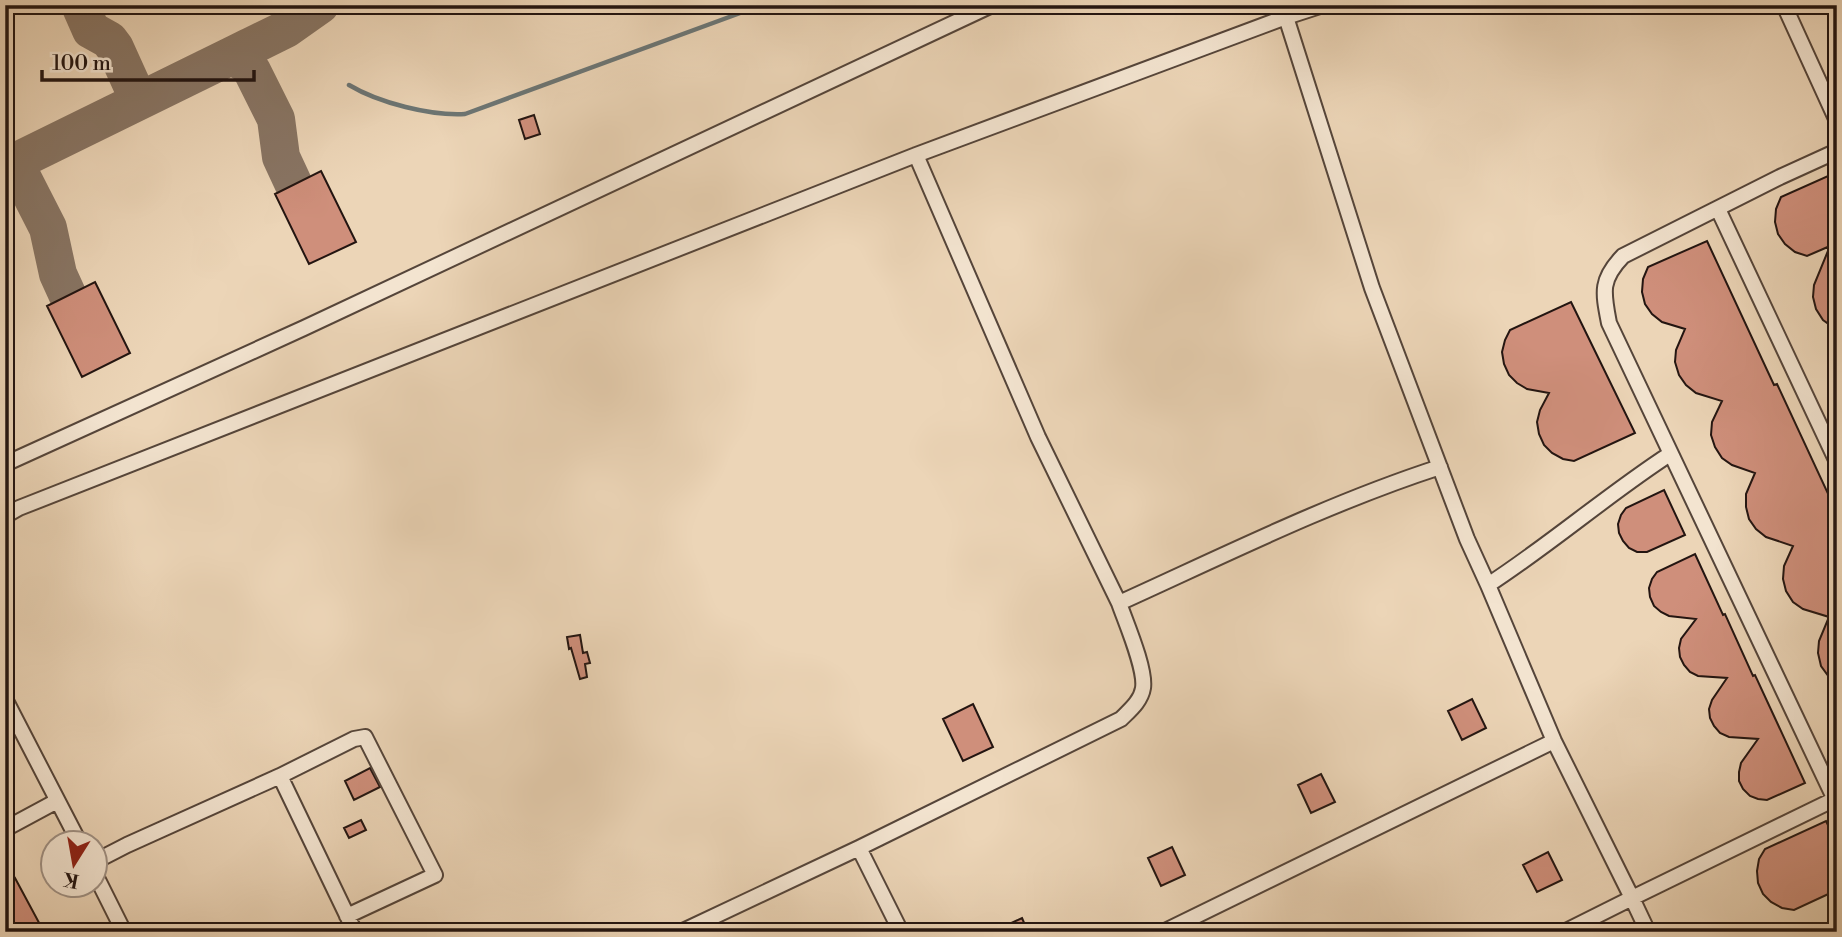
<svg xmlns="http://www.w3.org/2000/svg" width="1842" height="937" viewBox="0 0 1842 937" font-family="'Libre Bodoni',serif">
	<style>
		.lines { fill: none; stroke-linecap: round; stroke-linejoin: round }
		.stream { stroke: #6c7675; stroke-width: 4.5 }
		.taxiway { stroke: #887564; stroke-width: 38 }
		.building { fill: #cf8f7b; stroke: #231511; stroke-width: 2 }
		.minor-casing { stroke: #55453a; stroke-width: 18 }
		.minor { stroke: #f3e4d0; stroke-width: 14 }
	</style>
	<rect width="100%" height="100%" fill="#ecd5b7"/>
	<filter id="stains"><feTurbulence type="fractalNoise" baseFrequency=".00286" numOctaves="4"/><feColorMatrix values="0 0 0 0 .2 0 0 0 0 .09 0 0 0 0 .02 0 0 0 .5 -.17"/></filter>
	<radialGradient id="worn" r=".72"><stop offset=".6" stop-color="#630" stop-opacity="0"/><stop offset="1" stop-color="#630" stop-opacity=".3"/></radialGradient>
	<g class="lines">
		<path class="stream" d="M349,85C379,103 431,116 465,114L762,5"/>
		<path class="taxiway" d="M80,5L91,30L109,40L115,48L134,90
			M249,47L231,56L245,63L252,71L276,119L281,157L294,185
			M5,167L286,29L320,5
			M23,179L48,228L58,274L68,296"/>
	</g>
	<path class="building" d="M534,115L540,134L525,139L519,120Z
		M321,171L356,242L309,264L275,194Z
		M1837,172V330L1823,320L1816,309L1813,297L1814,285L1830,246L1807,256L1795,252L1785,244L1778,234L1775,222L1776,209L1781,197Z
		M1707,241L1774,385L1777,384L1837,513V688L1821,666L1818,653L1819,641L1829,617L1803,609L1793,602L1786,591L1783,579L1784,566L1793,546L1766,537L1756,529L1749,519L1746,507V494L1755,473L1732,465L1722,458L1715,447L1711,435L1712,422L1722,401L1696,393L1686,385L1679,375L1675,362L1676,350L1685,329L1662,322L1652,314L1645,304L1642,292L1643,279L1648,267Z
		M95,282L130,353L82,377L47,306Z
		M1571,302L1635,433L1574,461L1563,459L1552,453L1544,445L1539,434L1537,422L1540,410L1549,393L1527,389L1517,383L1509,375L1504,364L1502,352L1505,340L1510,330Z
		M1664,490L1685,535L1647,552H1637L1629,548L1623,541L1619,533L1618,524L1621,515L1626,508Z
		M1695,554L1723,615L1725,614L1753,676L1755,675L1805,783L1767,800L1758,799L1750,796L1743,789L1739,781V772L1741,763L1758,739L1729,737L1720,733L1714,726L1710,718L1709,709L1712,700L1727,678L1698,676L1690,672L1684,665L1680,657L1679,648L1681,639L1696,619L1669,616L1661,612L1654,606L1650,597L1649,588L1652,579L1657,572Z
		M580,635L583,653L587,652L590,663L585,664L587,677L580,679L571,648L569,649L567,637Z
		M1472,699L1486,728L1462,740L1448,711Z
		M973,704L993,747L963,761L943,719Z
		M370,768L380,787L354,800L345,781Z
		M1321,774L1335,802L1311,813L1298,785Z
		M361,820L366,830L349,838L344,828Z
		M1826,821L1837,844V890L1794,910L1782,908L1771,902L1763,894L1758,883L1757,871L1759,859L1765,849Z
		M1172,847L1185,875L1161,886L1148,858Z
		M1548,852L1562,880L1537,892L1523,865Z
		M15,878L44,932H5V884Z
		M1022,918L1028,932H992Z"/>
	<g class="lines">
		<defs>
			<path id="minor" d="M1784,5L1837,121
				M1286,17L1372,288L1467,539L1488,585L1554,741L1632,898L1835,799
				M1837,151L1780,177L1623,256C1600,280 1603,292 1609,323L1837,804
				M916,155L1038,437L1119,603C1225,555 1329,503 1440,467
				M1718,209L1837,462
				M5,464L304,328L992,5
				M5,516L19,508L916,155L1286,17L1323,5
				M1488,585C1551,544 1607,495 1670,454
				M5,699L79,842
				M280,776L354,739L365,737L435,875L347,916
				M5,829L57,801
				M859,848L901,932
				M94,862L127,845L280,776L355,932
				M94,872L124,932
				M681,932L859,848L1121,719C1130,710 1141,701 1143,688C1146,669 1126,623 1119,603
				M1163,932L1554,741
				M1564,932L1632,898L1648,932"/>
		</defs>
		<use href="#minor" class="minor-casing"/>
		<use href="#minor" class="minor"/>
	</g>
	<rect width="1842" height="937" fill="none" stroke="#ecd5b7" stroke-width="28"/>
	<rect x="7" y="7" width="1828" height="923" fill="none" stroke="#231511" stroke-width="3.5"/>
	<rect x="14" y="14" width="1814" height="909" fill="none" stroke="#231511" stroke-width="2"/>
	<g transform="translate(74 864) rotate(191)"><circle r="33" fill="#f3e4d0" stroke="#a09184" stroke-width="2"/>
	<path d="M0-5L12 26L0 18L-12 26Z" fill="#8f2418"/>
	<text y="-10" font-size="19" font-weight="bold" text-anchor="middle" fill="#231511">K</text>
	</g>
	<path d="M42 70v10h212v-10" fill="none" stroke="#231511" stroke-width="3.5"/>
	<text x="52" y="70" font-size="21" fill="#231511" stroke="#f3e4d0" stroke-width="5" paint-order="stroke">100 m</text>
	<rect width="100%" height="100%" filter="url(#stains)"/>
	<rect width="100%" height="100%" fill="url(#worn)"/>
</svg>
